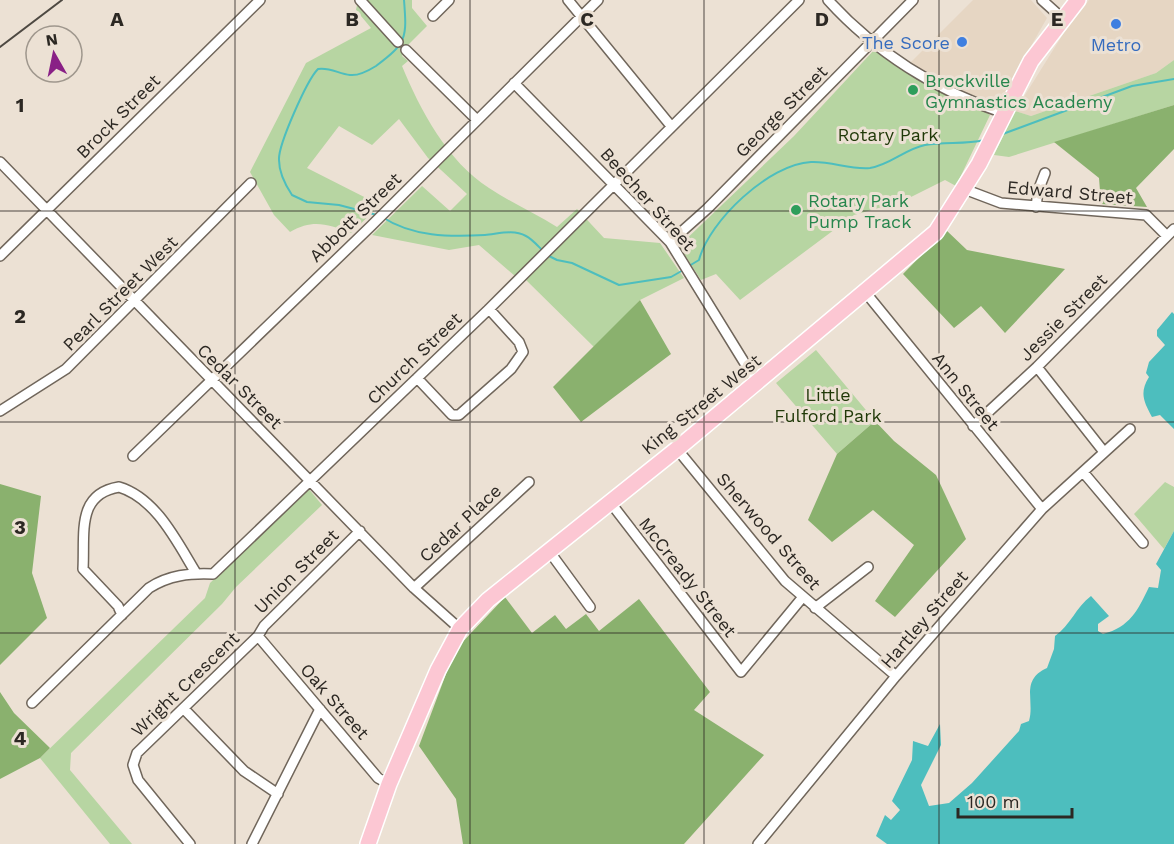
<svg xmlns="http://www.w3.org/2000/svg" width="1174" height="844" viewBox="0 0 1174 844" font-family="'Work Sans',sans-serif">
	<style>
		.built { fill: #e6d6c3 }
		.green { fill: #b7d5a2 }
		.forest { fill: #8ab16e }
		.water { fill: #4dbebe }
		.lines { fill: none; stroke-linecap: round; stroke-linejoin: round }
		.stream { stroke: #4dbebe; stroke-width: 2 }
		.street-casing { stroke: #70665b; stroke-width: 12 }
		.primary-casing { stroke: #fff; stroke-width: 18 }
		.street { stroke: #fff; stroke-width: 9 }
		.primary { stroke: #fcc7d3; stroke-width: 15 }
		.rail { stroke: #4e4942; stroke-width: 2 }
		.grid { fill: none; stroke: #2c2823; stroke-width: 1.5; stroke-opacity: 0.55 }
		.shop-dot { fill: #3f7fe0; stroke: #ece1d4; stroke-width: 2 }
		.leisure-dot { fill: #2e9e5b; stroke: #ece1d4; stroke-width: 2 }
		.labels { text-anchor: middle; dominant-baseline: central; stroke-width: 6; stroke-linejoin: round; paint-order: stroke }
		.shop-label { font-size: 18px; fill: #366cbe; stroke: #ece1d4; text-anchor: end }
		.leisure-label { font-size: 18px; fill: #27864d; stroke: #ece1d4; text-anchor: start }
		.street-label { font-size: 18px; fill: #2c2823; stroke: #ece1d4 }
		.park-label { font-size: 18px; fill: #1f3807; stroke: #ece1d4 }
		.grid-label { font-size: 20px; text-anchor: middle; font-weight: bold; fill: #2c2823; stroke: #ece1d4; stroke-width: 6; stroke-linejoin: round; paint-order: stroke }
	</style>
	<rect width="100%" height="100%" fill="#ece1d4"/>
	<path class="built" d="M973,0H1031L1047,18L997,106L951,86L910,63Z
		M1089,0H1174V60L1156,73L1031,116L1015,111L1065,31Z"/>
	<path class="green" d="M358,0H412V8L427,26L408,45L402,56L408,61L402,66C420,110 448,162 489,188C510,202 535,213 557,227L577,209L604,238L660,243L684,278L640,300L595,348L526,280L523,283L479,245L449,250L372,235L422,186L450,211L467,194L428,158L399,119L372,145L339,126L307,168L380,205L351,233C327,224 313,219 290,232L274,215L250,172L306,63L371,28L356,10Z
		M875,49L990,115L956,186L945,180L903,201L854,215L740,300L716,274L701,280L679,246L794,136Z
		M1174,60V105L1009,157L994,155L1015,111L1031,116L1156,73Z
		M816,350L875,421L837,454L776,383Z
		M1165,482L1174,487V531L1164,549L1134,514Z
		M308,488L322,505L236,587L222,604L71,753L70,770L132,844H110L40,758L205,598L210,583Z"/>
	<path class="forest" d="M1174,105V149L1136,188L1147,207L1101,204L1099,178L1054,142Z
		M946,230L967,250L1065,269L1005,333L981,306L954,328L903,274Z
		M640,300L671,354L581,422L553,387Z
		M875,421L894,441L936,475L966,539L895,617L875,601L914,545L873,510L832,542L808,520L837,454Z
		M0,484L41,496L32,573L47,618L0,665Z
		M505,597L532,633L555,615L566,629L586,614L599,631L639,599L710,692L694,710L764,755L684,844H463L456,799L419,746L455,650Z
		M0,692L14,713L50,748L40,758L0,779Z"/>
	<path class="water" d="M1172,312L1174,314V429L1160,415L1152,417C1144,402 1139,393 1149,377L1146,373L1149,362L1165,345L1157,336V330Z
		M1174,531V844H887L876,836L885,815L891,820L900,810L892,801L912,760L913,741L928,746L940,724L941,745L921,785L929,806L949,803L972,783L1019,731L1021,724L1029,721C1035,701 1020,680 1047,668L1054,649L1055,636C1070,626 1076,607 1091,596L1109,616L1098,624V631L1103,634C1130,627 1138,610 1149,587L1158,588L1161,570L1156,564Z"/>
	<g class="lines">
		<path class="stream" d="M1000,135L1132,86L1174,79
			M377,215L339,205L307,202L292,195C286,186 279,172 279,160C278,145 307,80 318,69C330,67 339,74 350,75C359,76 368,71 376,66C407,43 407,38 404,0
			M382,217C413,237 449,237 485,235C498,234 513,229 526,236C532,239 538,246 543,251
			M547,255L557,260L572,263L619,285L671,277L685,269
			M689,266L699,260C709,221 769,164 811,162C832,161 850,170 870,168C890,165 905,149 925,145C945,141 964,145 984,140"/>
		<defs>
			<path id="street" d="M360,0L398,42
				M568,0L671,126
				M828,0C874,51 938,92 1004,113
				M1042,0L1062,18
				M433,16L449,0
				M406,50L477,120
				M514,83L670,242L757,383
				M0,162L414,588L460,629
				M964,189L1001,203L1146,215L1167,236
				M1036,207L1038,191L1045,173
				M670,242L707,209L913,0
				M0,256L260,0
				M866,293L1042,509
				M1037,367L1104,452
				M417,378L452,415H459L511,369L523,352L519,342L489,309
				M0,411L66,369L251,183
				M973,426L1037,367L1174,229
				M677,449L785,581L896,676
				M133,456L371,226L598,0
				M1083,472L1143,543
				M610,502L741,672L802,598
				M549,551L590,607
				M414,588L529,482
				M815,608L868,567
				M122,615L118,606L83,569C85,533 76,494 119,487C156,498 177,542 196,573
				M258,636L378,778L389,784
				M32,703L149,588C169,575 190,573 213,574L489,309L799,0
				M184,709L244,771L278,794
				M190,844L138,780L133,765L137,753L258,636L264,626L360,531
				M252,844L320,709
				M758,844L896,676L1042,509L1130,429"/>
			<path id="primary" d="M368,844L389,784L438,670L460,629L488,600L677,449L936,232L979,164L1031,61L1078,0"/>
		</defs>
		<use href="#street" class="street-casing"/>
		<use href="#primary" class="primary-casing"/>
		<use href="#street" class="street"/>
		<use href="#primary" class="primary"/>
		<path class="rail" d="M0,47L62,0"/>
	</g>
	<path class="grid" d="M235,0V844M470,0V844M704,0V844M939,0V844M0,211H1174M0,422H1174M0,633H1174"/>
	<g class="shop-dot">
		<circle cx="1116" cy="24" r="6"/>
		<circle cx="962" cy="42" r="6"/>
	</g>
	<g class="leisure-dot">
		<circle cx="913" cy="90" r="6"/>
		<circle cx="796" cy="210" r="6"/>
	</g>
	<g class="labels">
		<g class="shop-label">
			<text x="950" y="42">The Score</text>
			<text x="1116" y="44" text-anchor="middle">Metro</text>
		</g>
		<g class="leisure-label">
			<text x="925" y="80">Brockville<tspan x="925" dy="21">Gymnastics Academy</tspan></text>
			<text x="808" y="200">Rotary Park<tspan x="808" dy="21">Pump Track</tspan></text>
		</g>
		<g class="street-label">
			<text transform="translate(781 111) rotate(-45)">George Street</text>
			<text transform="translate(118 116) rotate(-45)">Brock Street</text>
			<text transform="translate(1070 192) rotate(5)">Edward Street</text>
			<text transform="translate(648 199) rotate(48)">Beecher Street</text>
			<text transform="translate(355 217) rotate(-44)">Abbott Street</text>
			<text transform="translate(120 293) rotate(-45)">Pearl Street West</text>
			<text transform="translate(1063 317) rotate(-45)">Jessie Street</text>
			<text transform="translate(414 358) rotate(-44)">Church Street</text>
			<text transform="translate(240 386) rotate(45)">Cedar Street</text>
			<text transform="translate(966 391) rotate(51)">Ann Street</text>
			<text transform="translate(701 404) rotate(-39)">King Street West</text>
			<text transform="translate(460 523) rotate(-43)">Cedar Place</text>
			<text transform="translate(769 531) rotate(49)">Sherwood Street</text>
			<text transform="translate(296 571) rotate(-45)">Union Street</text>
			<text transform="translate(688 577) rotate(52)">McCready Street</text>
			<text transform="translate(924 619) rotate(-49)">Hartley Street</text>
			<text transform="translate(185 684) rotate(-44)">Wright Crescent</text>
			<text transform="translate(335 701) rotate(49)">Oak Street</text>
		</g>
		<g class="park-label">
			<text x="888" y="134">Rotary Park</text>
			<text x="828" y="394">Little<tspan x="828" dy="21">Fulford Park</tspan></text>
		</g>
	</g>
	<g class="grid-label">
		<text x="117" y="26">A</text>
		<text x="352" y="26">B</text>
		<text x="587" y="26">C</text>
		<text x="822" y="26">D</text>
		<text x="1057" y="26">E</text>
		<text x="20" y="112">1</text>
		<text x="20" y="323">2</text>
		<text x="20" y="534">3</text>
		<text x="20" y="745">4</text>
	</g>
	<g transform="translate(54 54) rotate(351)"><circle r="28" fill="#ece1d4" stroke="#9f978d" stroke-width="1.5"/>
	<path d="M0-4.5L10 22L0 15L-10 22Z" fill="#892086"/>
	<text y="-9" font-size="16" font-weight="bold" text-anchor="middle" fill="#2c2823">N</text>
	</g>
	<path d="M958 808v9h114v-9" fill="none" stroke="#2c2823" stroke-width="3"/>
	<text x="967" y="808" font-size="18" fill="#2c2823" stroke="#ece1d4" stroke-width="4.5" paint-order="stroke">100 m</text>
</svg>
